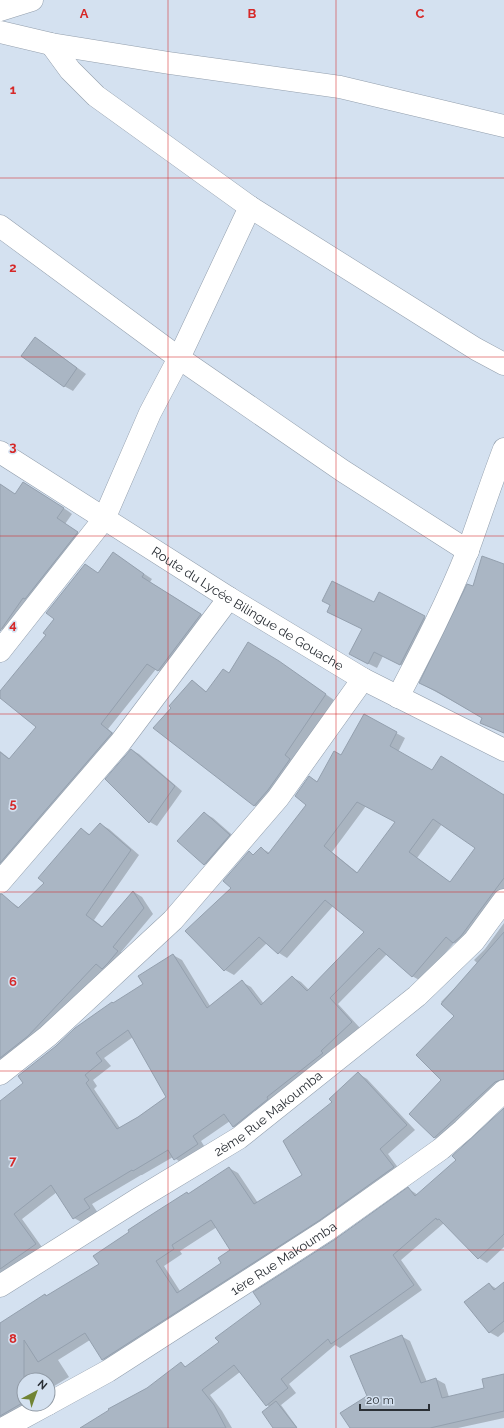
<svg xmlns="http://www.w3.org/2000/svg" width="504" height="1428" viewBox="0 0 504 1428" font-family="Raleway,sans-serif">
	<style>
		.shadow { fill: #0003; fill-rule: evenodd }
		.building { fill: #aab6c4; stroke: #94a0ae; fill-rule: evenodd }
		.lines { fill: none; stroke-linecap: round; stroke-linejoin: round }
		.minor-casing { stroke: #939fad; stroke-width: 23 }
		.minor { stroke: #fff; stroke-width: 22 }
		.grid { fill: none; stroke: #d62828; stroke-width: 1; stroke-opacity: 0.55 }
		.labels { text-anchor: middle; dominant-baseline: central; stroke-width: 3; stroke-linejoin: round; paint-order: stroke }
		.street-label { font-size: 13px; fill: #2a2f35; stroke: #d4e1f0 }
		.grid-label { font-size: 13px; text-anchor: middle; font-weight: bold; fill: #d62828; stroke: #d4e1f0; stroke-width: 3; stroke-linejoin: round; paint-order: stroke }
	</style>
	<rect width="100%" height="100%" fill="#d4e1f0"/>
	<path class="shadow" d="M36,338L86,374L73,391L64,386Z
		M0,484L16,495L32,488L68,511L72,514L65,524L86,538L10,634L0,628Z
		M113,553L152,579L150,582L209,619L167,675L156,669L108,729L120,738L0,868V751L10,759L37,727L0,697V693L98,574Z
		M504,565V733L482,723L483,718L420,683L473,587Z
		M379,594L433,622L409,669L383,656L377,668L359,659L363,629L328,612L375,603Z
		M288,668L334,700L293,761L264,811L255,806L154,728L172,708L193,681L207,692L229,674Z
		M364,715L405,738L398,752L433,771L503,795L504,793V896L463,948L454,943L421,981L412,976L387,954L338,1004L360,1028L242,1131L233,1126L230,1121L201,1141L206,1149L183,1164L173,1157L142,1175H141L92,1204L98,1213L83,1223L74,1218L57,1192L22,1219L44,1250L0,1282V1102L25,1083L114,1004L145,984L173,955L182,960L210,1006L242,982L251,987L264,1004L292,977L301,982L309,990L365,932L334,905L287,958L279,953L267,943L234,975L225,970L233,888L254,856L261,848L270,853L308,805L310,777L318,782L342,756ZM366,806L396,822L358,873L332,852ZM442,824L476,848L451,883L417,858ZM133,1037L167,1097L138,1117L120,1128L94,1089L97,1086L93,1080L111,1066L104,1058Z
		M132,750L139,754L182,791L157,826L150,822Z
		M204,813L213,818L238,840L214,869L205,864Z
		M100,824L109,829L139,855L94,920L103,927L134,892L142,897L153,914L121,952L126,956L37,1041L0,1061V904L5,898L20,908L45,883L81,829L91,835Z
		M504,923V1087L444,1143L435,1138L410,1114L443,1080L455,1016L441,1002L478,964L474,960L485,949Z
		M359,1074L367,1079L415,1130L388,1154L402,1173L111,1364L103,1359L90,1340L58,1360L69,1377L51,1388L54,1394L48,1397V1380H24V1404H37L0,1428V1324L45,1295L47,1296L100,1264L187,1193L189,1194L229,1168L238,1173L258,1203L303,1176L333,1102ZM217,1227L232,1250L222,1263L180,1291L164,1266L182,1254L180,1251Z
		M504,1109V1247L487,1263L479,1258L444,1223L401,1260L422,1290L340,1348L335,1345L289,1384L296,1393L281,1405L297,1427L296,1428H274L270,1407L267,1405L240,1372L210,1395L222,1411L232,1428H82L147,1389L181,1364L187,1367L220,1343L334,1241L409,1189L418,1195L458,1160Z
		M489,1284L497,1289L504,1284V1332L498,1337L489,1332Z
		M401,1336L410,1341L427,1382L436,1379L445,1384L449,1397L486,1388L504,1375V1418L458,1428H352Z"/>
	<path class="building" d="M35,337L77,368L64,387L21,356Z
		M23,482L64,508L57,518L78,532L25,599L23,598L0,631V484L15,494Z
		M113,552L144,574L142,577L201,614L158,671L147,664L101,724L112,733L0,863V752L9,759L36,727L0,698V691L46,635L43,633L54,619L46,613L85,564L98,573Z
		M482,556L504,564V733L480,723L482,718L436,691L419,683L467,584L473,586Z
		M332,581L374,602L379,592L425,616L400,665L374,652L368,664L349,654L362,629L327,612L330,605L322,601Z
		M248,642L279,661L326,694L285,755L290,759L268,790L254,806L153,728L171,708L169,706L192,680L206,692L223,669L229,673Z
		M364,714L397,732L390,746L432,770L441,756L504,795V878L461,936L453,943L446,937L412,977L379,948L330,998L352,1022L321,1051L323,1053L267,1097L268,1099L233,1127L224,1114L193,1136L198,1144L174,1160L168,1150L133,1171L132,1170L84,1199L90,1208L73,1219L51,1185L14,1214L36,1244L0,1269V1101L23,1083L18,1076L56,1046L75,1028L112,1002L113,1003L143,984L138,976L173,954L207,1008L242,980L261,1005L292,976L307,991L364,932L325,900L278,954L259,937L224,971L185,931L231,888L223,881L249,851L253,855L261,847L268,854L306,805L295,796L309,776L317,782L334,751L341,755ZM357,802L395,822L357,873L324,846ZM433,819L475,848L450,882L409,852ZM128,1030L166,1097L138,1117L117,1129L86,1083L89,1080L85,1075L102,1061L96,1053Z
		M131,749L175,786L149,823L105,779Z
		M204,812L230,835L204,865L177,841Z
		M100,823L131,850L86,915L102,927L133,891L144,908L113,947L118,951L108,963L102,969L96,964L28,1036L0,1058V894H2L18,908L44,883L38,878L81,828L89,835Z
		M504,932V1079L495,1082L434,1138L409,1114L441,1080L416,1055L454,1016L441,1004Z
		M358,1072L407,1125L380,1149L394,1167L320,1220L102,1360L85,1333L38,1362L24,1340V1402L0,1416V1323L45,1294L46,1296L99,1264L93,1256L129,1232L128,1230L154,1213L187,1192L188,1194L229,1167L254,1204L302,1175L283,1141L332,1102L329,1099ZM211,1220L230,1250L218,1258L221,1263L177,1293L156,1261L174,1249L172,1245Z
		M504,1108V1234L478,1259L439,1219L437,1220L436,1218L393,1255L414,1285L331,1344L328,1339L281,1379L288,1388L266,1406L234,1365L202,1390L214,1405L226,1428H80L109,1410L108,1409L147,1388L181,1362L185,1367L219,1342L215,1338L261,1304L253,1292L334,1240L408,1187L415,1196L456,1160L452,1156Z
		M504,1282V1321L489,1333L464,1302L489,1283L494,1290Z
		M402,1335L421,1383L436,1378L442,1398L484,1388L482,1379L504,1374V1411L430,1428H350L340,1413L367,1396L350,1356Z
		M276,1401L297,1428H273L262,1412Z"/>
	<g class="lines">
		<defs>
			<g id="minor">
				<path d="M0,10L32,0"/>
				<path d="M0,32L51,44L169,63L340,87L504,126"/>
				<path d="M51,44L70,70L96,96L250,207L476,349L504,364"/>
				<path d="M0,226L179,358L343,471L468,551"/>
				<path id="s1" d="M0,452L229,598L363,679L504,750"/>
				<path d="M0,651L104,519L150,413L179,358L250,207"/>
				<path d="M398,697C423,649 448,601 468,550C480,517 491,483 504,449"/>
				<path d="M0,882L120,743L229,598"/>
				<path d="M0,1074L48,1036L173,920L278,798L363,679"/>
				<path id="s2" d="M0,1286L138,1199L239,1138L417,996L474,941L504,900"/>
				<path id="s3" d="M48,1404L108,1371L327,1230L441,1149L463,1130L504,1091"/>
				<path d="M4,1428L48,1404"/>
			</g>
		</defs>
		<use href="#minor" class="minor-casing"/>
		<use href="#minor" class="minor"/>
	</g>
	<path class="grid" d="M168,0V1428M336,0V1428M0,178H504M0,357H504M0,536H504M0,714H504M0,892H504M0,1071H504M0,1250H504"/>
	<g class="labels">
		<g class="street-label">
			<text stroke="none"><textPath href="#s1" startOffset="293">Route du Lycée Bilingue de Gouache</textPath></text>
			<text stroke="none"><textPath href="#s2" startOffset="319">2ème Rue Makoumba</textPath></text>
			<text stroke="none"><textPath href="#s3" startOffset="277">1ère Rue Makoumba</textPath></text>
		</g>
	</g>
	<g class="grid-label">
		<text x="84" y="18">A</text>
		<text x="252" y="18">B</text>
		<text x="420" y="18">C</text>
		<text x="13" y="94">1</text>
		<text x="13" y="272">2</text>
		<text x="13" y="451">3</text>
		<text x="13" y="629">4</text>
		<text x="13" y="808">5</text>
		<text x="13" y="986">6</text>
		<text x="13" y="1165">7</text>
		<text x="13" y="1343">8</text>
	</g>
	<g transform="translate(36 1392) rotate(41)"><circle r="19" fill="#d4e1f0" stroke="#909aa5"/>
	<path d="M0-3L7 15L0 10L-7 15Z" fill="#718434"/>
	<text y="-6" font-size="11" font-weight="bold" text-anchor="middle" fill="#2a2f35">N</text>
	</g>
	<path d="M360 1404v6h69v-6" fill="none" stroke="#2a2f35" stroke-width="2"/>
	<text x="366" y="1404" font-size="12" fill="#2a2f35" stroke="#d4e1f0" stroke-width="3" paint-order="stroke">20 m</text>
</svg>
